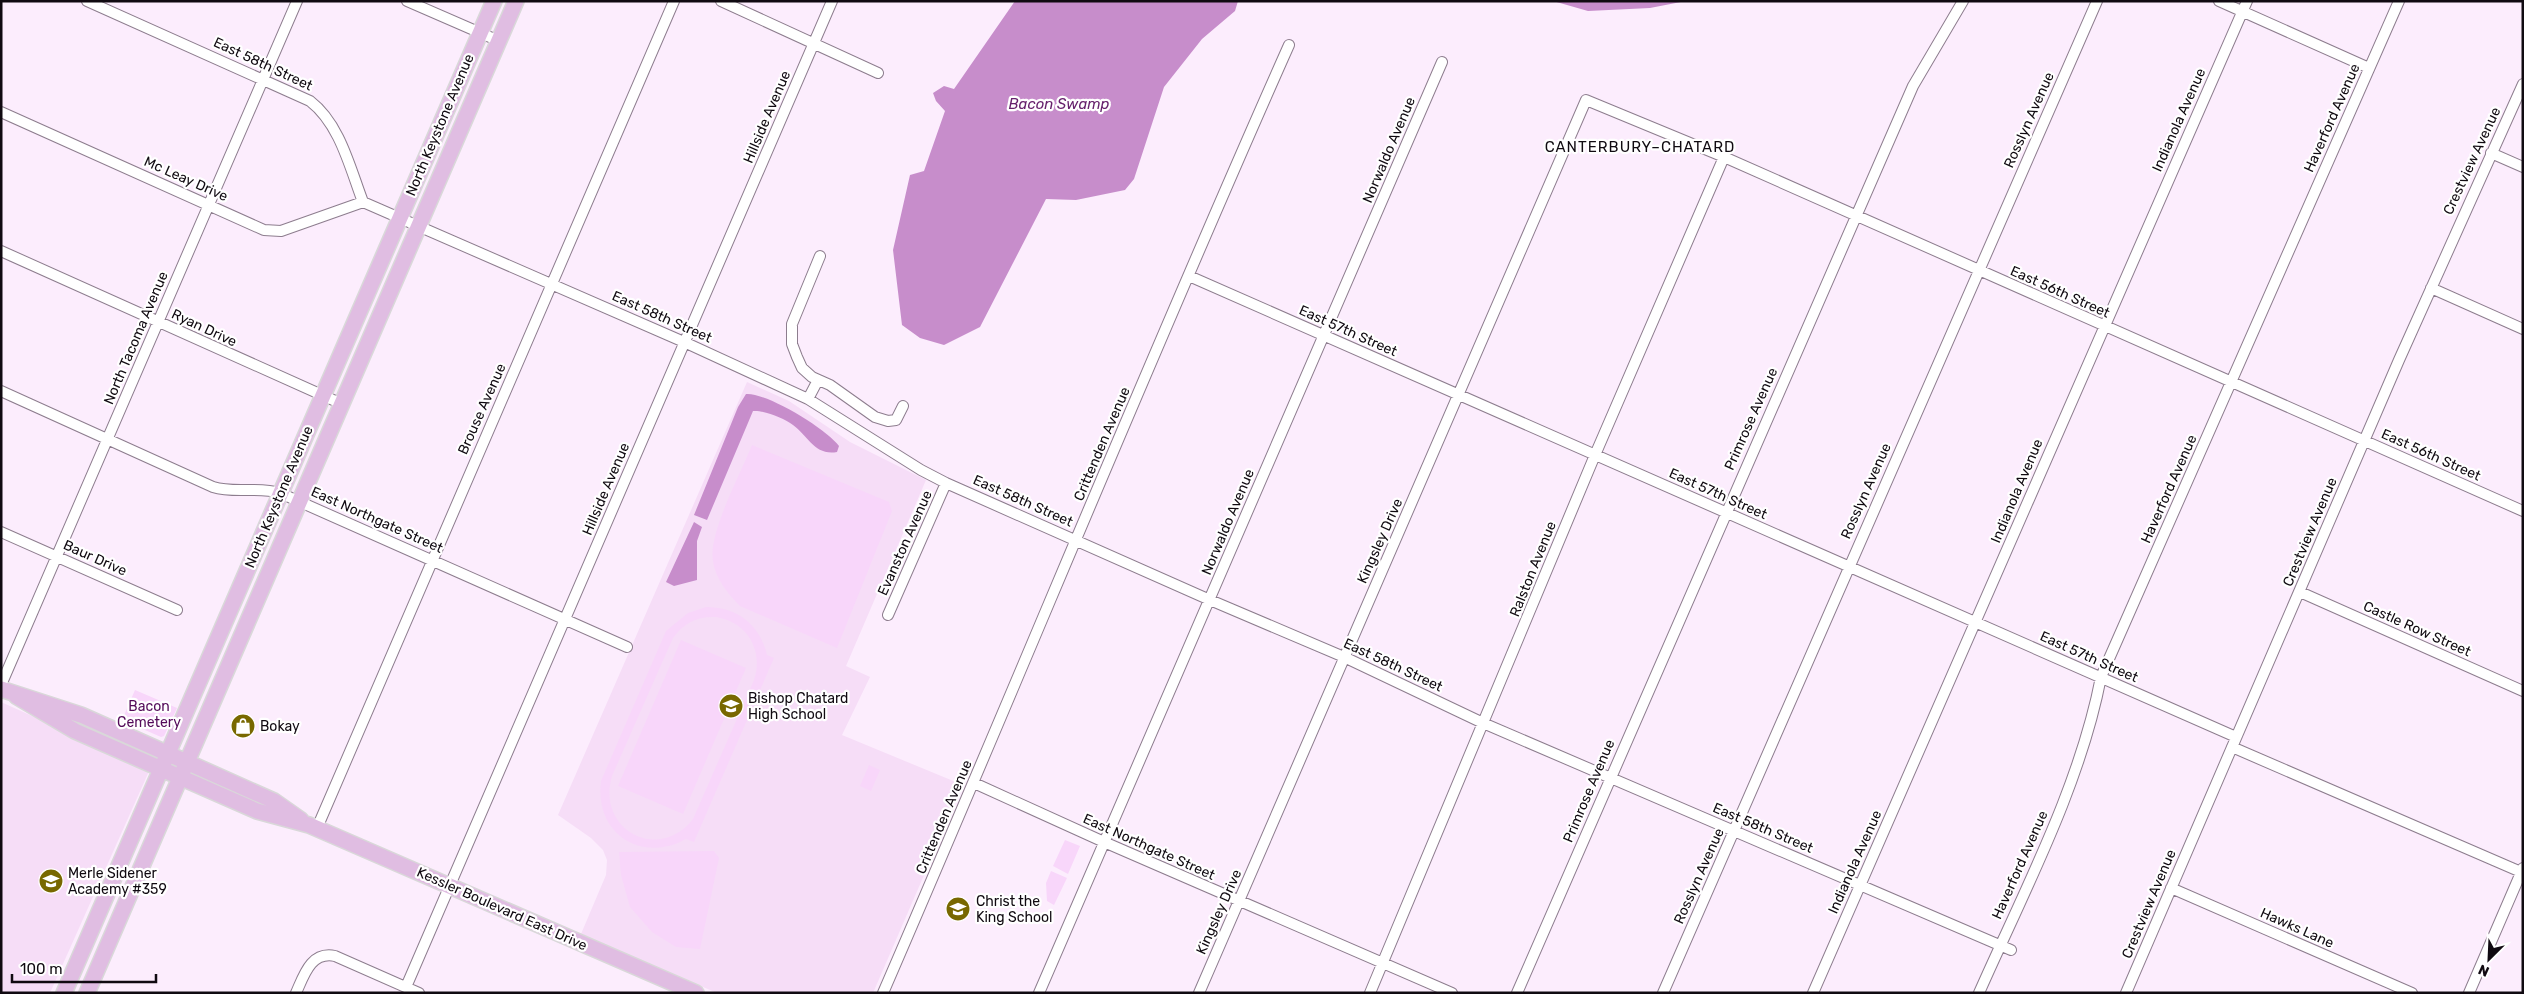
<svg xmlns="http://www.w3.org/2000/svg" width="2524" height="994" viewBox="0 0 2524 994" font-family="Rubik,sans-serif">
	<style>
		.built { fill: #f6ddf7 }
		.green { fill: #f8d6fa; fill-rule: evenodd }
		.water { fill: #c78dcb }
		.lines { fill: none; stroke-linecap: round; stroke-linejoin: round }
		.street-casing { stroke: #8d7d8e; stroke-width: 12 }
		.primary-casing { stroke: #d9d8d9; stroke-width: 18 }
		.street { stroke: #fff; stroke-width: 10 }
		.primary { stroke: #e0bde2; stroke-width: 15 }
		.labels { text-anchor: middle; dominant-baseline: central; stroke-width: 4.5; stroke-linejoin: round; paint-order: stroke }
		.street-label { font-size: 14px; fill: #100a11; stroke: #fff }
		.poi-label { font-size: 14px; fill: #100a11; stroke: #fff; text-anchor: start }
		.park-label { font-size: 14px; fill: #530a59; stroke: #fff }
		.water-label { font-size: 15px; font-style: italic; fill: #67226d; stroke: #fff }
		.neighbourhood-label { font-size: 15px; letter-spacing: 1px; fill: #100a11; stroke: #fff }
	</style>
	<rect width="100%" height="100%" fill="#fcedfd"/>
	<path class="built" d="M747,382L789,401L850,442L926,480L846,666L870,677L842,735L963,785L873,993H717L581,934L606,875L607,860L603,850L591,838L558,815Z
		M1,702L150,769L50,993H1Z"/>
	<path class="green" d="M752,445L889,502L892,511L837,648L740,606C728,594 715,578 713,561C708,533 741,473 752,445Z
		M706,607C738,607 760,625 767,655L774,658L694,842L686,839C641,864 594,833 601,781L666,631L688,613ZM716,617C747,622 764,650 754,680L693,819C659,863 596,830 612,776L673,638C684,623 697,616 716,617Z
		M681,640L746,668L683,814L618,786Z
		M135,690L177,708L164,736L161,737L122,720Z
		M869,765L880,770L871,791L860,786Z
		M1065,840L1080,846L1068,874L1053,866Z
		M714,851L719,858L700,949L676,947L652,932L630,907L621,875L619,852Z
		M1051,871L1067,878L1054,905L1047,901L1046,883Z"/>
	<path class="water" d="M1015,1H1238L1235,11L1202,39L1164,87L1134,179L1125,190L1076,200L1046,199L980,327L944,345L920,338L902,325L893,250L910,175L924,171L945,111L936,101L933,93L944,86L954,89Z
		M1553,1H1686L1650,8L1588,11Z
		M746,394C766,392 827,429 839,446L837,452C815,456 808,436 793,425C784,418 764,410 753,411L707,520L694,515L738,407Z
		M694,522L702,527L697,541V580L674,586L666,582Z"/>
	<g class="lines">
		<defs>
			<path id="street" d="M87,1L310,101C340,124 350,168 363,202L684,342L808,399L921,470L946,483L1210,600L1344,657L1483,723L2011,950
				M407,1L499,41
				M721,1L878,73
				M2219,1L2369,68
				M1,112L264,230L281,231L363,202
				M2491,153L2523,167
				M1,251L342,404
				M820,256L792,324V344L797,357L802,368L812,377L830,385L875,417L888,421L896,420L903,406
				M1189,276L2236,737
				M2431,288L2523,329
				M1,391L213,487C235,494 259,486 280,493L627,647
				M808,399L818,380
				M1,532L177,610
				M2300,592L2523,691
				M888,615L946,483
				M1,685L297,1
				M2232,747L2521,872
				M974,783L1104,842L1452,993
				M317,828L674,1
				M2171,888L2412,993
				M406,987L832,1
				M296,993C304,975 311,951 335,956L419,993
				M883,993C1020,677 1149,359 1289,45
				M1039,993L1442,62
				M1199,993L1586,100L1724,157L2523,511
				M1370,993L1595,455L1724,157
				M1517,993L1913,86L1963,1
				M1663,993L2097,1
				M1813,993L2247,1
				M1979,993C2024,891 2080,786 2101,677L2399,1
				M2126,993L2399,360L2523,84
				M2469,993L2523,868"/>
			<path id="primary" d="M1,689L81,715L274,801L301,820
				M16,696L75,731L257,811L309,825L696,993
				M64,993L494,1
				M87,993L516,1"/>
		</defs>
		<use href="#street" class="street-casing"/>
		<use href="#primary" class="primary-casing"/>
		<use href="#street" class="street"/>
		<use href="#primary" class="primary"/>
	</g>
	<defs>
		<symbol id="school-disc" viewBox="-11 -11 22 22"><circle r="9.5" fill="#786800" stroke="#fff"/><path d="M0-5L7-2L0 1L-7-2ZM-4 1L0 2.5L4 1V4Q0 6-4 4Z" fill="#fff"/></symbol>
		<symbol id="shop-disc" viewBox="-11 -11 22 22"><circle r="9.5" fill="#786800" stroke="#fff"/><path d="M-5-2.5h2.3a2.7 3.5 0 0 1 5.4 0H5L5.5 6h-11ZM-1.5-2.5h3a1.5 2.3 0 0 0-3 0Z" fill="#fff"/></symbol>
	</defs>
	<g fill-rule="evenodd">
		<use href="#school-disc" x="717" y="692" width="28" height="28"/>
		<use href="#shop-disc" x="229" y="712" width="28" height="28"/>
		<use href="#school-disc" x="37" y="867" width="28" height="28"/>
		<use href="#school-disc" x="944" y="895" width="28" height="28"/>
	</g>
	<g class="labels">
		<g class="street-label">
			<text transform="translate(263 64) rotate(25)">East 58th Street</text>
			<text transform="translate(767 117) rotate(-67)">Hillside Avenue</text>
			<text transform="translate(2332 118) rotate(-66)">Haverford Avenue</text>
			<text transform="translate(2029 120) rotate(-66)">Rosslyn Avenue</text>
			<text transform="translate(2179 120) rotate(-66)">Indianola Avenue</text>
			<text transform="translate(440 125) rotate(-67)">North Keystone Avenue</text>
			<text transform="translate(1389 150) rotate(-67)">Norwaldo Avenue</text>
			<text transform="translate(2472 161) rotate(-65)">Crestview Avenue</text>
			<text transform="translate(186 179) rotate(24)">Mc Leay Drive</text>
			<text transform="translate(2060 292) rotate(24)">East 56th Street</text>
			<text transform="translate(662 317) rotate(24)">East 58th Street</text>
			<text transform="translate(204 328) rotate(25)">Ryan Drive</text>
			<text transform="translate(1348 331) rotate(24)">East 57th Street</text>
			<text transform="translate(136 338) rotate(-67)">North Tacoma Avenue</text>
			<text transform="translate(482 409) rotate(-66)">Brouse Avenue</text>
			<text transform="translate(1751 419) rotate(-66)">Primrose Avenue</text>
			<text transform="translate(1102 444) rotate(-67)">Crittenden Avenue</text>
			<text transform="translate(2431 455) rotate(24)">East 56th Street</text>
			<text transform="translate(606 489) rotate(-67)">Hillside Avenue</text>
			<text transform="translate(2169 489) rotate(-66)">Haverford Avenue</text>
			<text transform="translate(1866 491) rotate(-66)">Rosslyn Avenue</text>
			<text transform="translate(2017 491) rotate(-67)">Indianola Avenue</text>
			<text transform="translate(1718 494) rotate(24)">East 57th Street</text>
			<text transform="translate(279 497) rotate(-67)">North Keystone Avenue</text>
			<text transform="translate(1023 501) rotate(24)">East 58th Street</text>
			<text transform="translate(377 520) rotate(24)">East Northgate Street</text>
			<text transform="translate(1228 522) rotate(-67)">Norwaldo Avenue</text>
			<text transform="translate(2310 532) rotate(-67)">Crestview Avenue</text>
			<text transform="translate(1380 541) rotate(-66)">Kingsley Drive</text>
			<text transform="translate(905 543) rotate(-66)">Evanston Avenue</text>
			<text transform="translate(95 558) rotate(24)">Baur Drive</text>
			<text transform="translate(1533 569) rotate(-68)">Ralston Avenue</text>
			<text transform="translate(2417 629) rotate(24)">Castle Row Street</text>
			<text transform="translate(2089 657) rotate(24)">East 57th Street</text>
			<text transform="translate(1393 665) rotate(25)">East 58th Street</text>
			<text transform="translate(1589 791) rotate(-67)">Primrose Avenue</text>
			<text transform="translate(944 817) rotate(-67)">Crittenden Avenue</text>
			<text transform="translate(1763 828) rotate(23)">East 58th Street</text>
			<text transform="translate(1149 847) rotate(24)">East Northgate Street</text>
			<text transform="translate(1855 862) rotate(-66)">Indianola Avenue</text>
			<text transform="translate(2020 865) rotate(-66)">Haverford Avenue</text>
			<text transform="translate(1699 876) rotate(-66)">Rosslyn Avenue</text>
			<text transform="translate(2149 904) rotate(-67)">Crestview Avenue</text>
			<text transform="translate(502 909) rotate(24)">Kessler Boulevard East Drive</text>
			<text transform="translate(1219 912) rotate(-66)">Kingsley Drive</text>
			<text transform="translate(2297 928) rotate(24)">Hawks Lane</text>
		</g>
		<g class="poi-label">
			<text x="748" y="698">Bishop Chatard<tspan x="748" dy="16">High School</tspan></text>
			<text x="260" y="726">Bokay</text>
			<text x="68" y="873">Merle Sidener<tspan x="68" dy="16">Academy #359</tspan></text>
			<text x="976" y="901">Christ the<tspan x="976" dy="16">King School</tspan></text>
		</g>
		<g class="park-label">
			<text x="149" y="706">Bacon<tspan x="149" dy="16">Cemetery</tspan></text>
		</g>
		<g class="water-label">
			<text x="1059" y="104">Bacon Swamp</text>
		</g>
		<g class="neighbourhood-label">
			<text x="1640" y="147">CANTERBURY–CHATARD</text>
		</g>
	</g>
	<rect width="2524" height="994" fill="none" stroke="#100a11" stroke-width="5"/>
	<g transform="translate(2489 959) rotate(204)" stroke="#ffffff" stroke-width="4" paint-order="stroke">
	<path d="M0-4L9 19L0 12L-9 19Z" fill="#100a11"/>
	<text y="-8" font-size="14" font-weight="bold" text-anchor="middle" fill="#100a11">N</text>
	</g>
	<path d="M12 974v8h144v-8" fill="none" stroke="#100a11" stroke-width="2.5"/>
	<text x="20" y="974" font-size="15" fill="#100a11" stroke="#ffffff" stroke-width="4" paint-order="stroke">100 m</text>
</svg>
